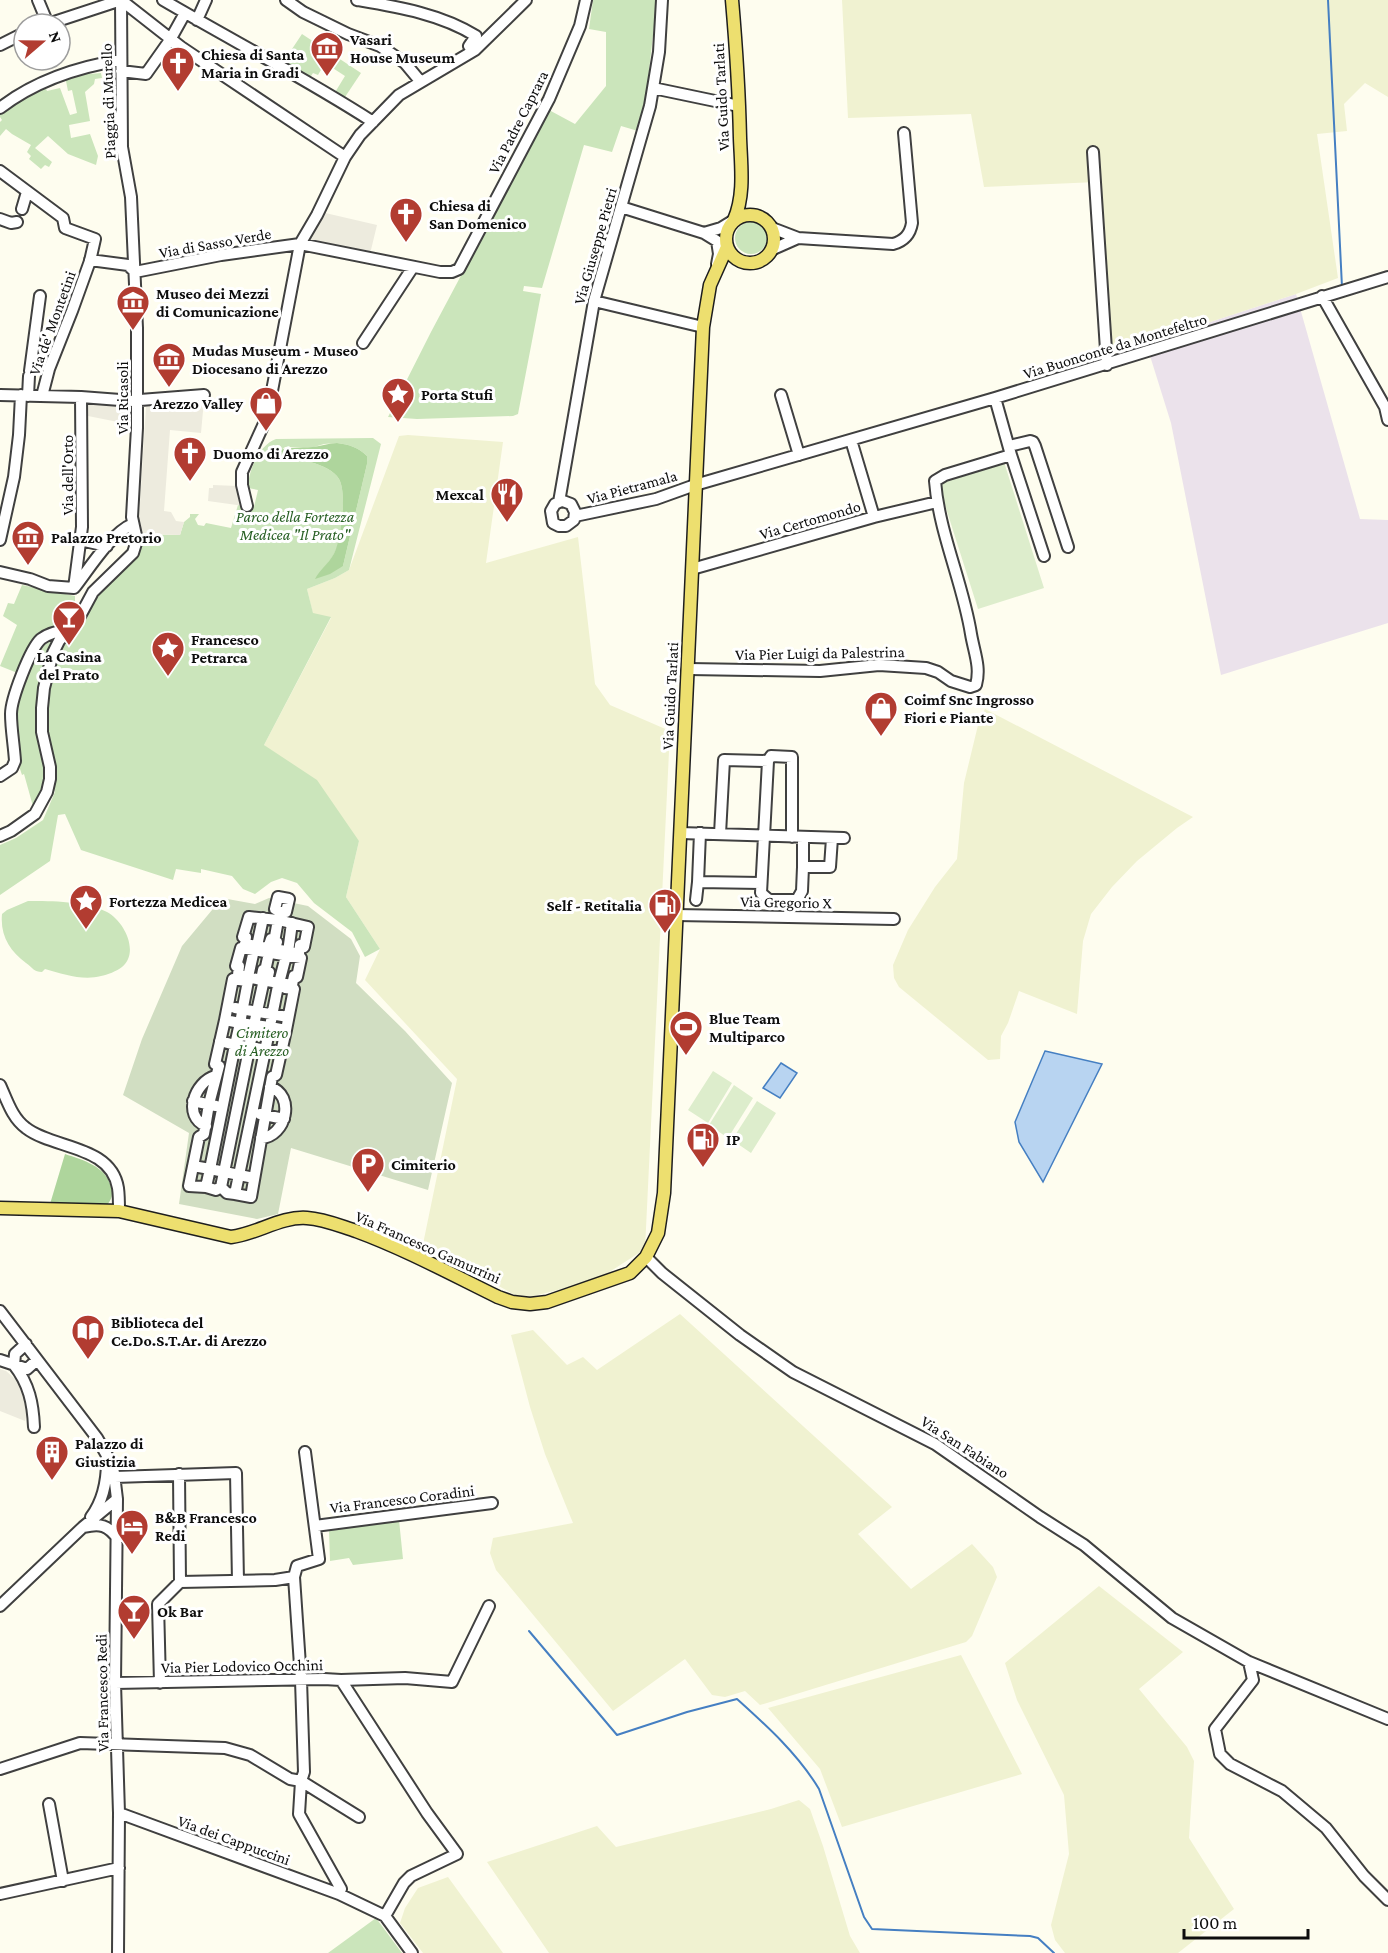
<svg xmlns="http://www.w3.org/2000/svg" width="1388" height="1953" viewBox="0 0 1388 1953" font-family="'Crimson Pro',serif">
	<style>
		.industrial { fill: #ebe2eb }
		.farmland { fill: #f0f2d1 }
		.green { fill: #cbe5bb; fill-rule: evenodd }
		.forest { fill: #aed59c }
		.cemetery { fill: #d1dec2 }
		.pitch { fill: #ddedcc }
		.plaza { fill: #edebde }
		.water { fill: #b8d4f1; stroke: #457fc2; stroke-width: 1.5 }
		.lines { fill: none; stroke-linecap: round; stroke-linejoin: round }
		.stream { stroke: #457fc2; stroke-width: 2 }
		.minor-casing { stroke: #404040; stroke-width: 14 }
		.major-casing { stroke: #1e1e1e; stroke-width: 15 }
		.minor { stroke: #fff; stroke-width: 10 }
		.major { stroke: #eddf6f; stroke-width: 12 }
		.labels { text-anchor: middle; dominant-baseline: central; stroke-width: 6; stroke-linejoin: round; paint-order: stroke }
		.poi-label { font-size: 16px; font-weight: bold; fill: #0d0d0d; stroke: #fff; text-anchor: start }
		.street-label { font-size: 16px; fill: #0d0d0d; stroke: #fff }
		.park-label { font-size: 16px; font-style: italic; fill: #275f23; stroke: #fff }
	</style>
	<rect width="100%" height="100%" fill="#fefdef"/>
	<path class="industrial" d="M1296,294L1360,519L1388,520V623L1221,675L1171,423L1146,343Z"/>
	<path class="farmland" d="M842,0H1388V97L1365,83L1344,104L1347,131L1317,134L1338,278L1296,294L1146,343L1112,351L1097,182L984,187L971,114L848,118Z
		M408,435L503,442L486,563L578,537L595,684L610,705L670,731L645,1249L597,1280L522,1299L423,1244L457,1079L365,980L380,949L346,897L359,841L264,745L331,618L313,614L307,589L335,578L349,570L399,436Z
		M985,709L1193,817L1177,828L1137,861L1112,887L1091,914L1083,941L1077,1014L1019,991L1008,1023L1001,1036L1000,1059L988,1060L899,987L894,978L893,965L908,930L935,887L957,859L964,783L979,721Z
		M680,1314L892,1507L858,1534L911,1589L972,1544L993,1567L997,1577L972,1636L966,1642L760,1705L745,1691L725,1697L712,1695L685,1659L613,1711L496,1570L490,1553L493,1538L573,1523L545,1454L530,1407L511,1335L533,1330L567,1365L583,1357L597,1370Z
		M1099,1586L1183,1652L1139,1689L1187,1747L1194,1761L1189,1838L1234,1909L1178,1953H1065L1055,1940L1051,1925L1069,1854L1064,1795L1017,1700L1005,1663Z
		M961,1655L1022,1774L842,1827L820,1769L768,1708Z
		M799,1800L810,1809L823,1846L850,1936L860,1953H549L487,1862L597,1826L616,1847L771,1809Z
		M448,1877L503,1953H423L400,1923L405,1908L418,1888Z"/>
	<path class="green" d="M593,0H657L645,106L638,131L621,126L612,152L584,145L542,288L524,286L523,291L541,294L518,414L513,416L417,419L388,417L431,332L549,110L575,124L606,86V32L589,29Z
		M302,34L361,73L343,100L334,94L345,76L325,63L318,75L313,73L309,79L284,61Z
		M89,68L90,74L101,73L102,78L95,79L94,84L85,92L90,121L69,125L71,138L90,134L98,156L96,165L68,154L48,136L35,148L52,162L49,167L45,165L41,169L29,159L31,156L27,152L31,145L12,134L6,129L0,136V122L2,120L0,117V109L44,84L47,91L60,88L70,115L77,113L72,90L68,91L65,76Z
		M735 238a16 16 0 1 1 32 0a16 16 0 1 1-32 0Z
		M373,438L381,444L349,570L335,578L307,589L313,613L331,617L264,745L317,780L359,841L346,897L380,949L365,957L352,932L314,903L297,883L282,878L271,882L255,894L243,889L232,876L201,869V873L176,869L173,880L81,850L65,814L58,815L50,861L0,895V845L16,838L43,820L55,792L50,779L42,732L53,653L93,592L133,553L135,534L180,535L184,522L190,517V514H199L195,519L198,525L204,526L206,523L231,528L238,505L254,507L258,490L248,488C248,471 259,445 276,439ZM337,443C350,445 358,447 367,456V464L343,566L324,568C329,562 334,555 337,548C341,533 347,493 339,479C330,463 292,457 275,456L285,447H314L324,444Z
		M22,585L75,596V604H81L74,616L37,634L20,674L0,666L17,625L3,616L8,603L14,604Z
		M51,641H55L44,674L47,778L34,810L24,774L22,775L20,769L16,714L18,702L36,656L43,646Z
		M28,901C53,901 84,901 107,912C124,921 140,952 122,967C117,971 107,975 101,976C83,981 63,974 45,969L42,972C34,972 33,968 26,963C10,951 0,936 2,914L7,910Z
		M399,1520L403,1559L353,1565L349,1558L330,1561L329,1530Z
		M376,1918L402,1953H328Z"/>
	<path class="forest" d="M337,443C350,445 358,447 367,456V464L343,566L330,574L315,579C320,569 332,561 336,549C341,535 347,493 339,479C330,463 292,457 275,456L274,454L275,452C288,446 299,448 313,447C321,446 329,443 337,443Z
		M65,1154C83,1160 106,1166 111,1187C113,1195 112,1199 107,1205L50,1204Z"/>
	<path class="cemetery" d="M222,898L255,904L269,898L308,906L351,939L360,956L356,983L405,1031L452,1083L428,1190L291,1148L278,1214L257,1219L179,1204L189,1133L123,1095L142,1039L182,946Z"/>
	<path class="pitch" d="M1004,462L1044,588L978,609L938,483Z
		M713,1071L732,1083L708,1123L688,1110Z
		M734,1085L753,1098L728,1138L709,1125Z
		M757,1101L776,1113L751,1153L732,1140Z"/>
	<path class="plaza" d="M321,212L377,225L370,254L305,240Z
		M205,389L201,433L170,430L164,511L171,512L176,521L184,522L180,535L141,534L139,519L146,407H140L139,394Z
		M132,392L133,425L83,415V396L95,393Z
		M213,485L237,486L244,506L208,501L209,488H213Z
		M0,1369L6,1371L21,1384L30,1405L25,1421L0,1411Z"/>
	<path class="water" d="M1045,1051L1102,1064L1043,1182L1019,1142L1015,1122Z
		M781,1063L797,1073L780,1098L763,1088Z"/>
	<g class="lines">
		<path class="stream" d="M1328,0L1342,287
			M529,1631L617,1735L687,1712L737,1699C767,1726 798,1754 819,1789L864,1917L872,1929L1030,1936L1038,1938L1054,1953"/>
		<defs>
			<path id="minor" d="M38,0L48,24
				M121,0L181,47L345,157
				M163,0C233,41 305,78 373,122
				M286,0L303,12L348,34L380,46L405,63L420,81
				M357,0C398,7 441,14 476,36L469,46L472,51
				M197,20L206,0
				M48,24L121,0
				M0,45L24,33
				M121,71L146,74L170,40L185,13
				M653,88L739,106
				M0,108C35,81 77,67 121,60
				M1093,152L1107,365
				M0,171L63,218L65,228L95,239L90,261L72,311L49,369L42,396
				M621,207L704,233L717,241L719,254L717,264
				M22,209L27,192
				M0,219L11,223L17,222
				M772,228L798,238L893,244C904,241 910,235 912,223L904,133
				M704,233L721,228L734,220
				M771,250L798,238
				M90,260L128,265L135,272
				M135,272L221,255L300,244L440,272H452L459,269L549,99L580,26L586,0
				M1322,296L1385,407L1388,420
				M594,301L703,327
				M363,343L413,267
				M30,371L40,296
				M0,395L81,397L133,401
				M781,395L799,455
				M28,396L29,376
				M140,400L204,395
				M851,440L874,517
				M1009,446L1030,441L1033,442L1035,446L1068,547
				M1011,455L1044,556
				M559,502L563,501L571,504L575,512L574,520L566,526H559L553,523L551,511L555,504L559,502L594,301L650,106L659,52L662,0
				M247,506L242,485V472L267,417L300,244L317,215L345,157L360,135L399,95L475,50L526,0
				M575,516L656,499L695,485L995,398L1388,277
				M0,540L14,477L19,435L21,395
				M80,540L107,546
				M692,569L874,517L937,502
				M0,572L30,579L48,586L74,588
				M75,587C89,569 111,533 133,524
				M74,588L82,527L81,397
				M689,669L820,671L879,665L926,668L938,672L951,681L970,687L976,685C981,667 974,652 971,634C963,583 939,533 935,481L945,475L1011,455L995,398
				M768,761L771,756L792,757V837
				M0,776L12,768L15,761C14,745 11,729 11,714C11,699 30,649 41,639C49,633 58,631 68,630
				M680,833L844,838
				M700,833L698,882L761,883
				M720,834L724,760L768,761L761,893L769,900H797L802,891L803,867
				M0,836L11,831L35,814L47,792L50,779V767L42,732V708L44,688L53,653L59,641L79,618L93,592L133,553L137,540L132,517L137,428V328L131,197L122,147L121,0
				M803,837V867H830L832,838
				M696,900L698,882
				M676,915L894,919
				M278,920L308,927L304,947L300,945L299,954L275,949L277,942H274Z
				M274,940L271,939L268,948L245,944L246,937H243L249,917L278,920L281,912H286L289,899L278,897L275,909L281,912
				M257,946L263,918
				M288,952L292,923
				M265,971L269,972L267,981L292,985L294,976L297,977L301,958L241,948L236,966H239L238,975L261,980L263,970L265,971L269,953
				M248,977L254,950
				M279,983L286,956
				M285,988L294,989L286,1030
				M235,1008L288,1017
				M225,1020L233,979L246,981
				M271,1021L278,986
				M0,1085C7,1100 12,1118 26,1128C53,1149 111,1145 118,1188C119,1195 119,1204 119,1211
				M193,1101L216,1106
				M260,1114L284,1119
				M206,1126C182,1116 195,1082 215,1076
				M261,1138C286,1137 296,1095 270,1087
				M193,1166L210,1169L206,1187L189,1186L199,1137L204,1134L209,1104L219,1066L215,1064L225,1020L240,1023L235,1045L220,1041
				M254,1178L210,1169L235,1045L281,1052
				M206,1187L216,1190L221,1187L227,1193L235,1194L270,1027L254,1025L263,984
				M221,1187L254,1025L240,1023L248,981
				M235,1194L251,1197L272,1077L276,1075L286,1030L270,1027
				M646,1257L662,1273L740,1335L793,1372L935,1444L1040,1517L1084,1545L1172,1618L1249,1662L1388,1719
				M0,1311L97,1438L113,1466L117,1499L115,1683L119,1813L118,1953
				M26,1344L15,1354L14,1365C29,1384 33,1403 34,1427
				M0,1360L27,1369L37,1360
				M305,1452L319,1559L297,1566L294,1577L301,1680L304,1772L301,1781L299,1814L341,1889L339,1894
				M115,1477L236,1473L238,1581
				M91,1517C103,1501 107,1481 107,1461
				M315,1526L492,1503
				M84,1527C100,1523 108,1525 118,1539
				M180,1582L275,1580L294,1577
				M0,1606L83,1527L117,1499
				M1249,1662L1253,1680L1215,1729L1220,1754L1230,1764L1282,1791L1326,1828L1364,1876L1388,1900
				M341,1680L405,1678L452,1682L489,1606
				M115,1683L324,1679L341,1680L427,1813L457,1854L411,1876L404,1883L385,1916
				M160,1683L158,1604L180,1582L179,1474
				M0,1769L80,1743L225,1748L250,1755L290,1779L301,1781L359,1817
				M49,1804L63,1881
				M119,1813L339,1894L385,1916L412,1953
				M0,1894L119,1868"/>
			<path id="major" d="M732,0C736,46 739,92 740,138C741,166 745,195 734,220
				M726 239a24 24 0 1 1 48 0a24 24 0 1 1-48 0Z
				M0,1208L119,1211L231,1237C257,1234 281,1216 307,1218C324,1219 340,1226 356,1231C405,1249 451,1274 498,1297L512,1302L530,1304L547,1302L630,1273L646,1257L658,1233L664,1193L703,327L710,285L727,247"/>
		</defs>
		<use href="#minor" class="minor-casing"/>
		<use href="#major" class="major-casing"/>
		<use href="#minor" class="minor"/>
		<use href="#major" class="major"/>
	</g>
	<defs>
		<symbol id="museum-pin" viewBox="-11 -11 22 30"><path d="M0 17L-7.5 6A9.5 9.5 0 1 1 7.5 6Z" fill="#b23c31" stroke="#fff"/><path d="M0-6L6-3V-2H-6V-3ZM-5-1h2V3h-2ZM-1-1h2V3h-2ZM3-1h2V3H3ZM-6 4H6V6H-6Z" fill="#fff"/></symbol>
		<symbol id="church-pin" viewBox="-11 -11 22 30"><path d="M0 17L-7.5 6A9.5 9.5 0 1 1 7.5 6Z" fill="#b23c31" stroke="#fff"/><path d="M-1.2-6h2.4v3.5h3.3v2.4h-3.3V6h-2.4V-.1h-3.3v-2.4h3.3Z" fill="#fff"/></symbol>
		<symbol id="sight-pin" viewBox="-11 -11 22 30"><path d="M0 17L-7.5 6A9.5 9.5 0 1 1 7.5 6Z" fill="#b23c31" stroke="#fff"/><path d="M0-6L1.8-2.2L6-1.7L2.9 1.2L3.7 5.4L0 3.3L-3.7 5.4L-2.9 1.2L-6-1.7L-1.8-2.2Z" fill="#fff"/></symbol>
		<symbol id="shop-pin" viewBox="-11 -11 22 30"><path d="M0 17L-7.5 6A9.5 9.5 0 1 1 7.5 6Z" fill="#b23c31" stroke="#fff"/><path d="M-5-2.5h2.3a2.7 3.5 0 0 1 5.4 0H5L5.5 6h-11ZM-1.5-2.5h3a1.5 2.3 0 0 0-3 0Z" fill="#fff"/></symbol>
		<symbol id="restaurant-pin" viewBox="-11 -11 22 30"><path d="M0 17L-7.5 6A9.5 9.5 0 1 1 7.5 6Z" fill="#b23c31" stroke="#fff"/><path d="M-5-6h1v4h1v-4h1v4h1v-4h1v5L-1.5 .5V6h-2V.5L-5-1ZM5-6V6H3V1.5H1.5Q1.5-4 5-6Z" fill="#fff"/></symbol>
		<symbol id="bar-pin" viewBox="-11 -11 22 30"><path d="M0 17L-7.5 6A9.5 9.5 0 1 1 7.5 6Z" fill="#b23c31" stroke="#fff"/><path d="M-6-5H6L.8 .8V4.5H3.5V6h-7V4.5H-.8V.8Z" fill="#fff"/></symbol>
		<symbol id="fuel-pin" viewBox="-11 -11 22 30"><path d="M0 17L-7.5 6A9.5 9.5 0 1 1 7.5 6Z" fill="#b23c31" stroke="#fff"/><path d="M-5.5-6h7V0h2V4h1.3V-2.5L3-4.5l.8-.8L6-3V5H2.5V1h-1V6h-7ZM-4.2-4.7v3.2H.2V-4.7Z" fill="#fff"/></symbol>
		<symbol id="stadium-pin" viewBox="-11 -11 22 30"><path d="M0 17L-7.5 6A9.5 9.5 0 1 1 7.5 6Z" fill="#b23c31" stroke="#fff"/><path d="M0-5a6.5 5 0 1 0 0 10a6.5 5 0 1 0 0-10ZM-3.5-1.8h7v3.6h-7Z" fill="#fff"/></symbol>
		<symbol id="parking-pin" viewBox="-11 -11 22 30"><path d="M0 17L-7.5 6A9.5 9.5 0 1 1 7.5 6Z" fill="#b23c31" stroke="#fff"/><path d="M-3.5-5.5H1a3.5 3.5 0 0 1 0 7H-1V5.5H-3.5ZM-1-3.4V-.6H.8a1.4 1.4 0 0 0 0-2.8Z" fill="#fff"/></symbol>
		<symbol id="library-pin" viewBox="-11 -11 22 30"><path d="M0 17L-7.5 6A9.5 9.5 0 1 1 7.5 6Z" fill="#b23c31" stroke="#fff"/><path d="M-6-4Q-3-5.5-.7-3.5V5Q-3 3-6 4ZM6-4Q3-5.5 .7-3.5V5Q3 3 6 4Z" fill="#fff"/></symbol>
		<symbol id="building-pin" viewBox="-11 -11 22 30"><path d="M0 17L-7.5 6A9.5 9.5 0 1 1 7.5 6Z" fill="#b23c31" stroke="#fff"/><path d="M-4-6H4V6H1V3H-1V6H-4ZM-2.5-4.3h1.7v1.8h-1.7ZM.8-4.3h1.7v1.8H.8ZM-2.5-1h1.7V.8h-1.7ZM.8-1h1.7V.8H.8Z" fill="#fff"/></symbol>
		<symbol id="hotel-pin" viewBox="-11 -11 22 30"><path d="M0 17L-7.5 6A9.5 9.5 0 1 1 7.5 6Z" fill="#b23c31" stroke="#fff"/><path d="M-6-4.5h1.5V1H6V5H4.5V3h-9V5H-6ZM-4 0a1.8 1.8 0 1 1 3.6 0ZM.5 0V-2.5h3Q6-2.5 6 0Z" fill="#fff"/></symbol>
	</defs>
	<g fill-rule="evenodd">
		<use href="#museum-pin" x="308" y="29" width="38" height="52"/>
		<use href="#church-pin" x="159" y="44" width="38" height="52"/>
		<use href="#church-pin" x="387" y="195" width="38" height="52"/>
		<use href="#museum-pin" x="114" y="283" width="38" height="52"/>
		<use href="#museum-pin" x="150" y="340" width="38" height="52"/>
		<use href="#sight-pin" x="379" y="375" width="38" height="52"/>
		<use href="#shop-pin" x="247" y="384" width="38" height="52"/>
		<use href="#church-pin" x="171" y="434" width="38" height="52"/>
		<use href="#restaurant-pin" x="488" y="475" width="38" height="52"/>
		<use href="#museum-pin" x="9" y="518" width="38" height="52"/>
		<use href="#bar-pin" x="50" y="598" width="38" height="52"/>
		<use href="#sight-pin" x="149" y="629" width="38" height="52"/>
		<use href="#shop-pin" x="862" y="689" width="38" height="52"/>
		<use href="#sight-pin" x="67" y="882" width="38" height="52"/>
		<use href="#fuel-pin" x="646" y="886" width="38" height="52"/>
		<use href="#stadium-pin" x="667" y="1008" width="38" height="52"/>
		<use href="#fuel-pin" x="684" y="1120" width="38" height="52"/>
		<use href="#parking-pin" x="349" y="1145" width="38" height="52"/>
		<use href="#library-pin" x="69" y="1312" width="38" height="52"/>
		<use href="#building-pin" x="33" y="1433" width="38" height="52"/>
		<use href="#hotel-pin" x="113" y="1507" width="38" height="52"/>
		<use href="#bar-pin" x="115" y="1592" width="38" height="52"/>
	</g>
	<g class="labels">
		<g class="poi-label">
			<text x="350" y="39">Vasari<tspan x="350" dy="18">House Museum</tspan></text>
			<text x="201" y="54">Chiesa di Santa<tspan x="201" dy="18">Maria in Gradi</tspan></text>
			<text x="429" y="205">Chiesa di<tspan x="429" dy="18">San Domenico</tspan></text>
			<text x="156" y="293">Museo dei Mezzi<tspan x="156" dy="18">di Comunicazione</tspan></text>
			<text x="192" y="350">Mudas Museum - Museo<tspan x="192" dy="18">Diocesano di Arezzo</tspan></text>
			<text x="421" y="394">Porta Stufi</text>
			<text x="243" y="403" text-anchor="end">Arezzo Valley</text>
			<text x="213" y="453">Duomo di Arezzo</text>
			<text x="484" y="494" text-anchor="end">Mexcal</text>
			<text x="51" y="537">Palazzo Pretorio</text>
			<text x="191" y="639">Francesco<tspan x="191" dy="18">Petrarca</tspan></text>
			<text x="69" y="656" text-anchor="middle">La Casina<tspan x="69" dy="18">del Prato</tspan></text>
			<text x="904" y="699">Coimf Snc Ingrosso<tspan x="904" dy="18">Fiori e Piante</tspan></text>
			<text x="109" y="901">Fortezza Medicea</text>
			<text x="642" y="905" text-anchor="end">Self - Retitalia</text>
			<text x="709" y="1018">Blue Team<tspan x="709" dy="18">Multiparco</tspan></text>
			<text x="726" y="1139">IP</text>
			<text x="391" y="1164">Cimiterio</text>
			<text x="111" y="1322">Biblioteca del<tspan x="111" dy="18">Ce.Do.S.T.Ar. di Arezzo</tspan></text>
			<text x="75" y="1443">Palazzo di<tspan x="75" dy="18">Giustizia</tspan></text>
			<text x="155" y="1517">B&amp;B Francesco<tspan x="155" dy="18">Redi</tspan></text>
			<text x="157" y="1611">Ok Bar</text>
		</g>
		<g class="street-label">
			<text transform="translate(721 97) rotate(-93)">Via Guido Tarlati</text>
			<text transform="translate(108 101) rotate(-92)">Piaggia di Murello</text>
			<text transform="translate(518 122) rotate(-63)">Via Padre Caprara</text>
			<text transform="translate(215 243) rotate(-10)">Via di Sasso Verde</text>
			<text transform="translate(595 246) rotate(-74)">Via Giuseppe Pietri</text>
			<text transform="translate(52 323) rotate(-70)">Via de' Montetini</text>
			<text transform="translate(1115 346) rotate(-17)">Via Buonconte da Montefeltro</text>
			<text transform="translate(122 398) rotate(-90)">Via Ricasoli</text>
			<text transform="translate(67 475) rotate(-90)">Via dell'Orto</text>
			<text transform="translate(632 487) rotate(-15)">Via Pietramala</text>
			<text transform="translate(810 520) rotate(-16)">Via Certomondo</text>
			<text transform="translate(820 653) rotate(-1)">Via Pier Luigi da Palestrina</text>
			<text transform="translate(670 696) rotate(-87)">Via Guido Tarlati</text>
			<text transform="translate(786 902) rotate(1)">Via Gregorio X</text>
			<text transform="translate(428 1247) rotate(24)">Via Francesco Gamurrini</text>
			<text transform="translate(965 1447) rotate(33)">Via San Fabiano</text>
			<text transform="translate(402 1499) rotate(-7)">Via Francesco Coradini</text>
			<text transform="translate(242 1666) rotate(-1)">Via Pier Lodovico Occhini</text>
			<text transform="translate(102 1693) rotate(-91)">Via Francesco Redi</text>
			<text transform="translate(234 1840) rotate(20)">Via dei Cappuccini</text>
		</g>
		<g class="park-label">
			<text x="295" y="516">Parco della Fortezza<tspan x="295" dy="18">Medicea "Il Prato"</tspan></text>
			<text x="262" y="1032">Cimitero<tspan x="262" dy="18">di Arezzo</tspan></text>
		</g>
	</g>
	<g transform="translate(42 42) rotate(70)"><circle r="28" fill="#ffffff" stroke="#9e9e9e" stroke-width="1.5"/>
	<path d="M0-4.5L10 22L0 15L-10 22Z" fill="#b23c31"/>
	<text y="-9" font-size="16" font-weight="bold" text-anchor="middle" fill="#0d0d0d">N</text>
	</g>
	<path d="M1184 1929v9h124v-9" fill="none" stroke="#0d0d0d" stroke-width="3"/>
	<text x="1193" y="1929" font-size="18" fill="#0d0d0d" stroke="#ffffff" stroke-width="4.5" paint-order="stroke">100 m</text>
</svg>
